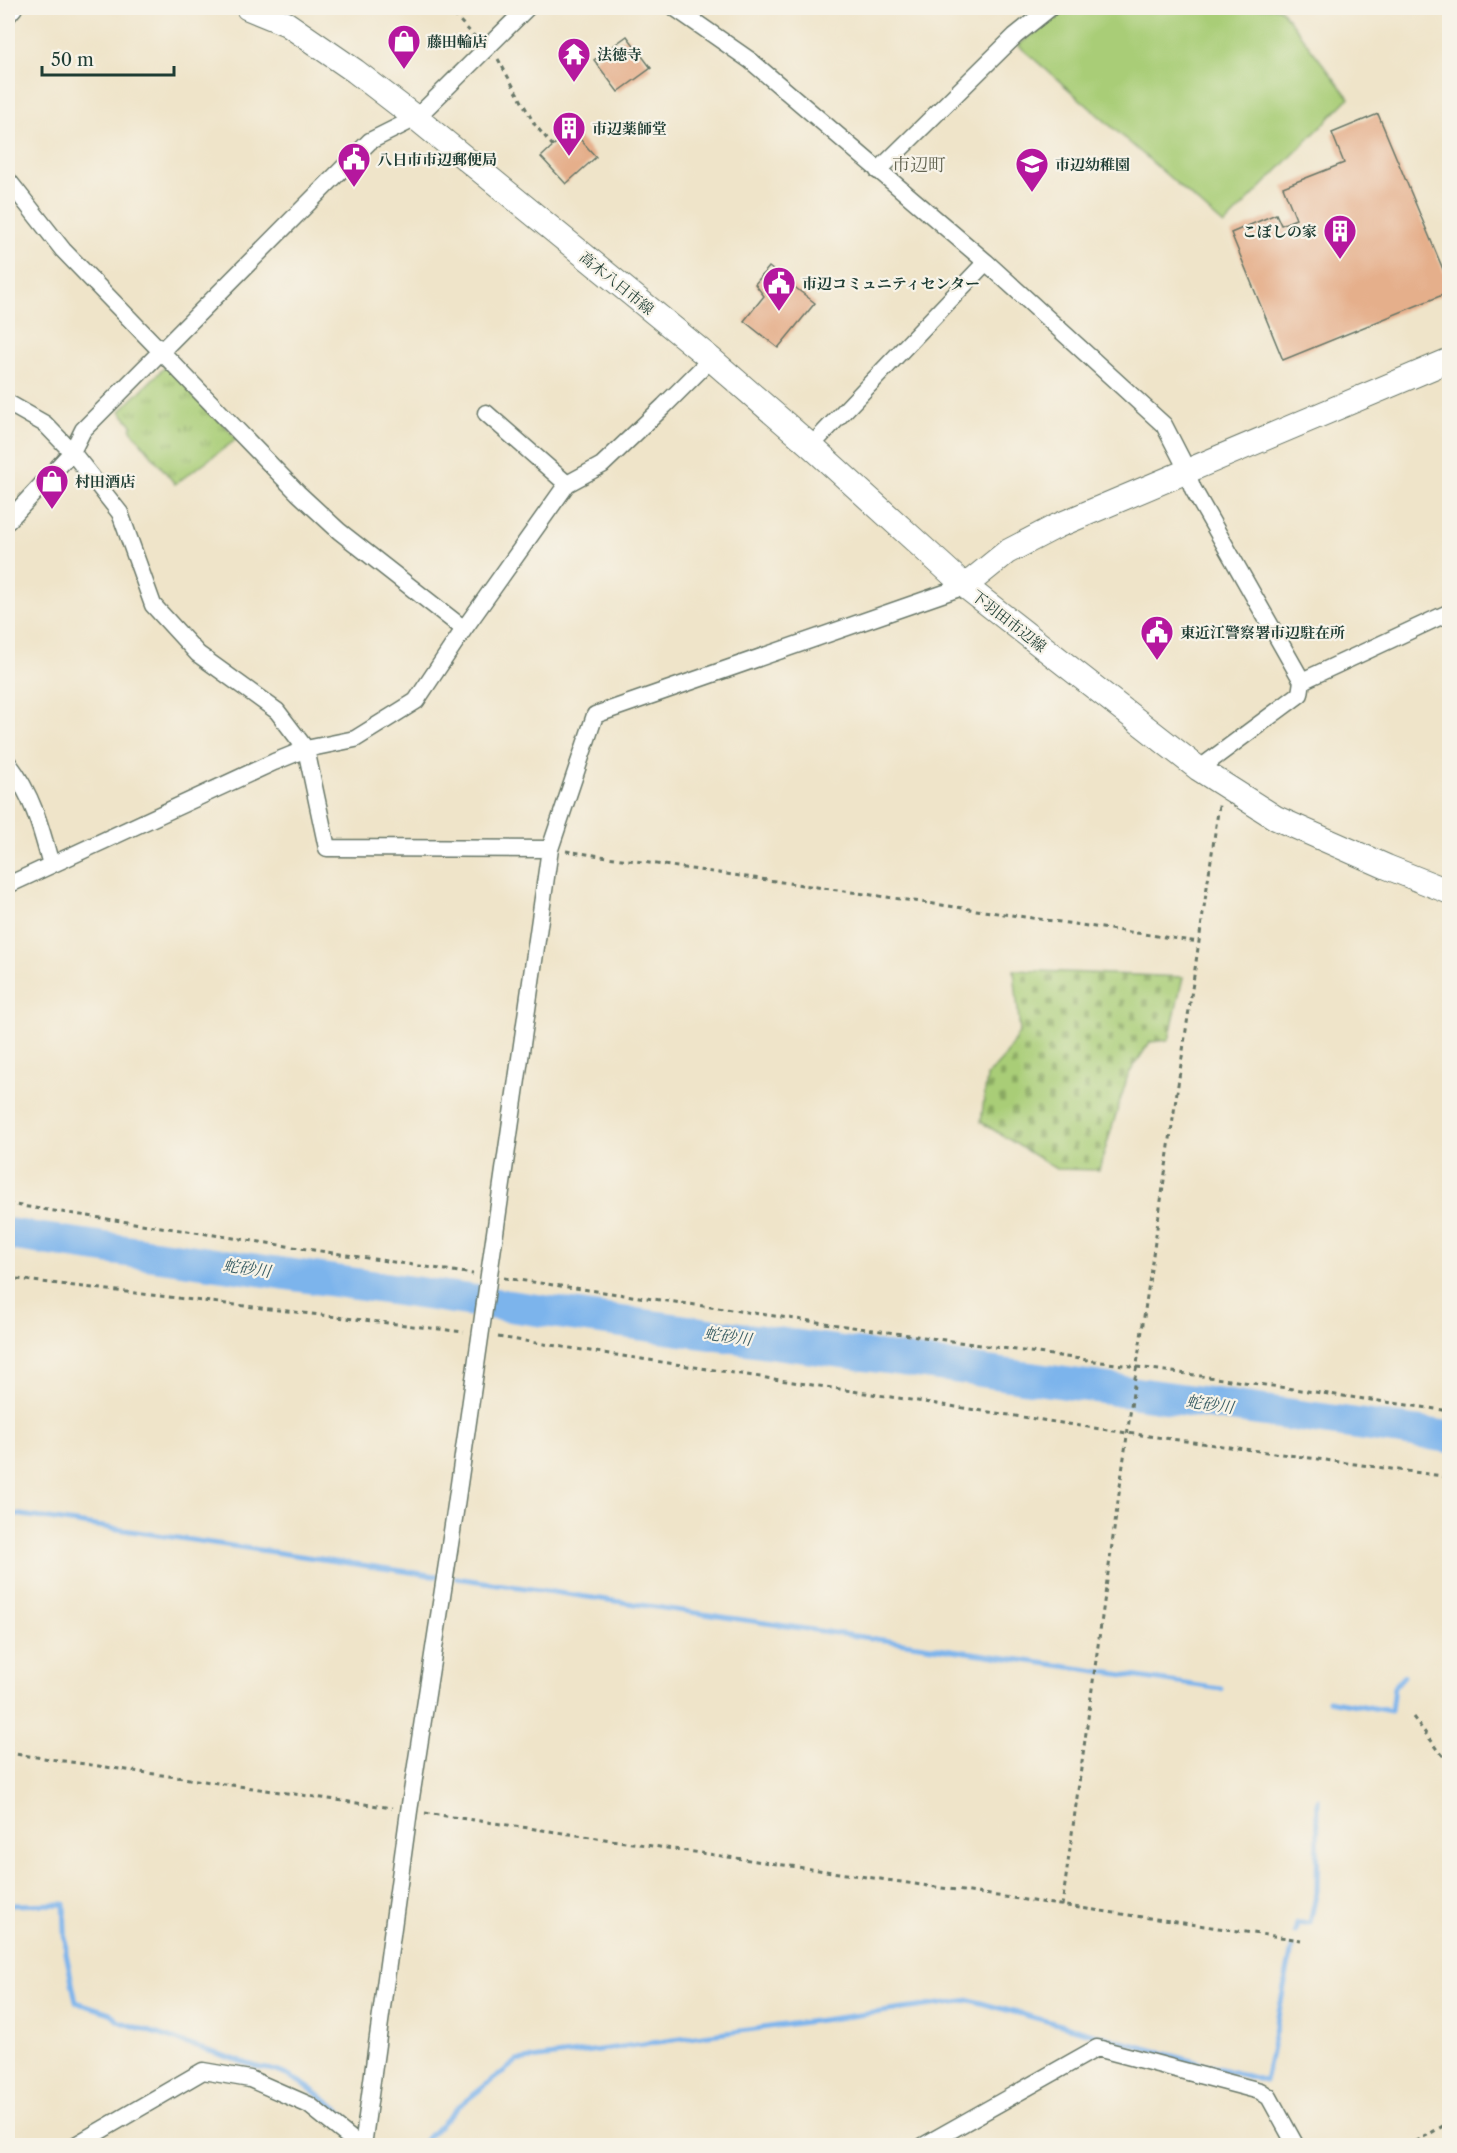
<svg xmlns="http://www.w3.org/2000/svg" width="1457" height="2153" viewBox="0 0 1457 2153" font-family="'Libre Caslon Text','Noto Serif JP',serif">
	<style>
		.grass { fill: url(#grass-tufts); stroke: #648556; stroke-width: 1.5 }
		.cemetery { fill: url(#cemetery-stones); stroke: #648556; stroke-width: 1.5 }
		.garden { fill: #a9cd77; stroke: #648556; stroke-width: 1.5 }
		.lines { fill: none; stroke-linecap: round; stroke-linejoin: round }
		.stream { stroke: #7cb4ec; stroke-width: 5 }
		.river { stroke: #7cb4ec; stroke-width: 32 }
		.building { fill: #e5af8b }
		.street-casing { stroke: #687768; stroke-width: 19 }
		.secondary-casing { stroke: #687768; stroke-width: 26 }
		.path { stroke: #687768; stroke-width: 3; stroke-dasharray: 4.5 4.5; stroke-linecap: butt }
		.street { stroke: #fff; stroke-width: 16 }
		.secondary { stroke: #fff; stroke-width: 24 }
		.labels { text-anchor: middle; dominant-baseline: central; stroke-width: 4.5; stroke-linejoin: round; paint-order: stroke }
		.poi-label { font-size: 15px; font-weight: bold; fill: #1f3d34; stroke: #f7f3e8; text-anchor: start }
		.street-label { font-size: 15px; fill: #1f3d34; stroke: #f7f3e8 }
		.water-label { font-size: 16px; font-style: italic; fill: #365b62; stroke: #f7f3e8 }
		.quarter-label { font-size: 18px; fill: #646552; stroke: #f7f3e8 }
	</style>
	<defs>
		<pattern id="grass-tufts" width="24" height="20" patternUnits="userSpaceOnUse" patternTransform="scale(1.5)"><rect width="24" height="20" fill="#a9cd77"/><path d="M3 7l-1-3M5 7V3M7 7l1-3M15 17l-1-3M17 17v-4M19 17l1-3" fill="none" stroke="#89a862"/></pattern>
		<pattern id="cemetery-stones" width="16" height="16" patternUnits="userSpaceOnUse" patternTransform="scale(1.5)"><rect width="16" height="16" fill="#a9cd77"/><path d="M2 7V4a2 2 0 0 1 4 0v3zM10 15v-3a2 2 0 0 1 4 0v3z" fill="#89a862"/></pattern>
	</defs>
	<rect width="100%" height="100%" fill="#f7f3e8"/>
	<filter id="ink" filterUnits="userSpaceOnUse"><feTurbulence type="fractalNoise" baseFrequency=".0167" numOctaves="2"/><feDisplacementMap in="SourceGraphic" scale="12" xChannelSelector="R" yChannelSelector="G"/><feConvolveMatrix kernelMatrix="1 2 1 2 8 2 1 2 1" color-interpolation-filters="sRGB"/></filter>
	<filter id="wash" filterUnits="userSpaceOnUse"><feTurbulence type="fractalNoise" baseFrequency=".008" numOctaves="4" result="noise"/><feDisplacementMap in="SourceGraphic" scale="24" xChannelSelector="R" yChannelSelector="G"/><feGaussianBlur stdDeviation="1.35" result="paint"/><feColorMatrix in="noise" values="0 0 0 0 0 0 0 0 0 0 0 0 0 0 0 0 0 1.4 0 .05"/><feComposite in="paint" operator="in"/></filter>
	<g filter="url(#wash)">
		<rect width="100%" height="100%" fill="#efe4c9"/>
		<path class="grass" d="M168,364L237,439L175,484L131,430L132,425L120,411Z"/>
		<path class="cemetery" d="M1014,970L1183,977L1169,1040L1150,1042L1128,1075L1099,1170L1056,1169L981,1122L987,1076L1005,1056L1020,1031Z"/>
		<path class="garden" d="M1069,8H1280L1349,98L1224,225L1018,45Z"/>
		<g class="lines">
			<path class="stream" d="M8,1513L437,1576
				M456,1578L1221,1689
				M1328,1700L1391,1711L1394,1687L1404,1676
				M8,1905L64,1904L66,1953L76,2002L110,2013L118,2021L261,2068C292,2070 324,2099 348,2118
				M1295,1932L1297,1923H1310L1317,1891L1318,1800
				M419,2146L459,2106L517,2061L970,2000L1265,2081L1292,1948"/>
			<path class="river" d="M8,1234L607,1320L938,1365L1450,1437"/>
		</g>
		<g id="blocks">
			<path class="building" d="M627,36L651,68L618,92L594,60Z
				M1378,114L1450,286V292L1283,360L1231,233L1276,214L1281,225L1296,219L1283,187L1344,163L1332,133Z
				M571,129L596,157L566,184L541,157Z
				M769,267L815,303L778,348L744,321L764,296L755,284Z"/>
		</g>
	</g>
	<g filter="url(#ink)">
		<use href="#blocks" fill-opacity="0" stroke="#687768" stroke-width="1.5"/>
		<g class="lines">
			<defs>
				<path id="street" d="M675,8L751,61L986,262L1164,425L1182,460L1193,489L1302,681L1300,694L1199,769
					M8,15L14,8
					M878,171L1015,36L1050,8
					M8,180L63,250L298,493L339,531L464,629
					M8,403L45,424L72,452L120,513L153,605L198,654L277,711L306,749L327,848L550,849
					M486,413L567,484
					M811,446L986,262
					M8,521L72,452L83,430L370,141L416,118L527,8
					M1302,681L1450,612
					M8,763C32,794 41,827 51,865
					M8,885L274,762L306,749L355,739L416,701L464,629L567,484L602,465L664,406L711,359
					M74,2146L203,2071L250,2079L309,2105L360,2146
					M363,2146L409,1811L455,1512L550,849L595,715L965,586
					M923,2146L1097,2048L1260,2091L1269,2097L1296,2146"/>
				<path id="secondary" d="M248,8L287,24L355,71L416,118L711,359L811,446L965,586L1199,769L1276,818L1387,867L1450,892
					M965,586L1007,552L1057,526L1450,360"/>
			</defs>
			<use href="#street" class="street-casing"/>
			<use href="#secondary" class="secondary-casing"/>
			<path class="path" d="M448,8L476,38
				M498,59L535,125L554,147
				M566,851L1199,942
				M8,1204L473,1274
				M8,1278L464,1332
				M504,1278L1450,1411
				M498,1337L1127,1433L1450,1477
				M1413,1717L1450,1765
				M8,1753L392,1808
				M425,1813L1301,1940
				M1450,1842L1444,1845L1450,1856
				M1062,1906L1135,1378L1219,805
				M1408,2146L1450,2122"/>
			<use href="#street" class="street"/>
			<use href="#secondary" class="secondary"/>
		</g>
	</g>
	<defs>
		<symbol id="shop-pin" viewBox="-11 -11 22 30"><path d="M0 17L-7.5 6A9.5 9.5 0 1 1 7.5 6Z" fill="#b5179e" stroke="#f7f3e8"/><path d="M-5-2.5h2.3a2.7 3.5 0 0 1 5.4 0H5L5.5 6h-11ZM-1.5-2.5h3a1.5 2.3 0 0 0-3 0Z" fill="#fff"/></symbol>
		<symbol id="temple-pin" viewBox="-11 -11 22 30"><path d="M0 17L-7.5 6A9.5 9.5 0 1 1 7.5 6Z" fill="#b5179e" stroke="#f7f3e8"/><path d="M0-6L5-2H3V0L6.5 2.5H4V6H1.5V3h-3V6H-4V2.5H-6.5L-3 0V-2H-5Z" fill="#fff"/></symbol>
		<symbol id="building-pin" viewBox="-11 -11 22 30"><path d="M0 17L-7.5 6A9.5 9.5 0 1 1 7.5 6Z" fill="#b5179e" stroke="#f7f3e8"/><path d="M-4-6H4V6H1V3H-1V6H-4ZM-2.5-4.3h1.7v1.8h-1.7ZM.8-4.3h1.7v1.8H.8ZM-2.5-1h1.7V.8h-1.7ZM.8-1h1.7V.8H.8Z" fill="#fff"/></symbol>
		<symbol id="civic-pin" viewBox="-11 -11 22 30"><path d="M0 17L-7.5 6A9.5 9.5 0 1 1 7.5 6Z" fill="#b5179e" stroke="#f7f3e8"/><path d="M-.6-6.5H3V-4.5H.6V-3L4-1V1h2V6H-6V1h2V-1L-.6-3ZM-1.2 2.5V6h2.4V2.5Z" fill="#fff"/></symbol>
		<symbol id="school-pin" viewBox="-11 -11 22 30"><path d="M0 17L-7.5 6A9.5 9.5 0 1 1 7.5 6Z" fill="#b5179e" stroke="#f7f3e8"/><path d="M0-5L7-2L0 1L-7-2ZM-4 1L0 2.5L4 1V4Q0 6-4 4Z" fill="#fff"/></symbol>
	</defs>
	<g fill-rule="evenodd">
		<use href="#shop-pin" x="385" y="22" width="38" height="52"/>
		<use href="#temple-pin" x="555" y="35" width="38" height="52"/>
		<use href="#building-pin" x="550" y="109" width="38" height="52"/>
		<use href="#civic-pin" x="335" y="140" width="38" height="52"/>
		<use href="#school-pin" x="1013" y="145" width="38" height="52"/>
		<use href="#building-pin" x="1321" y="212" width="38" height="52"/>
		<use href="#civic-pin" x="760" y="264" width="38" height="52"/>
		<use href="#shop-pin" x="33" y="462" width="38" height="52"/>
		<use href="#civic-pin" x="1138" y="613" width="38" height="52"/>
	</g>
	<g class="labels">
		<g class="poi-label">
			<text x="427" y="41">藤田輪店</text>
			<text x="597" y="54">法徳寺</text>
			<text x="592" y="128">市辺薬師堂</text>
			<text x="377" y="159">八日市市辺郵便局</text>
			<text x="1055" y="164">市辺幼稚園</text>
			<text x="1317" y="231" text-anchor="end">こぼしの家</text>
			<text x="802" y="283">市辺コミュニティセンター</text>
			<text x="75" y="481">村田酒店</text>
			<text x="1180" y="632">東近江警察署市辺駐在所</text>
		</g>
		<g class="street-label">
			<text transform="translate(617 283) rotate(39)">高木八日市線</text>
			<text transform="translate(1009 621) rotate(38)">下羽田市辺線</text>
		</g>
		<g class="water-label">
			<text transform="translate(247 1268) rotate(8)">蛇砂川</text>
			<text transform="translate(728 1336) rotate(8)">蛇砂川</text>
			<text transform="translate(1210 1404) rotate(8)">蛇砂川</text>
		</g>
		<g class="quarter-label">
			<text x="919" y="165">市辺町</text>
		</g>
	</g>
	<rect width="1457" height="2153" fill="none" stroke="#f7f3e8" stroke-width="30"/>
	<path d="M42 66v9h132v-9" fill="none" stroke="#1f3d34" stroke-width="3"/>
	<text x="51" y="66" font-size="18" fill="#1f3d34" stroke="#f7f3e8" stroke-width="4.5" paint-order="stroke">50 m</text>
</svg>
